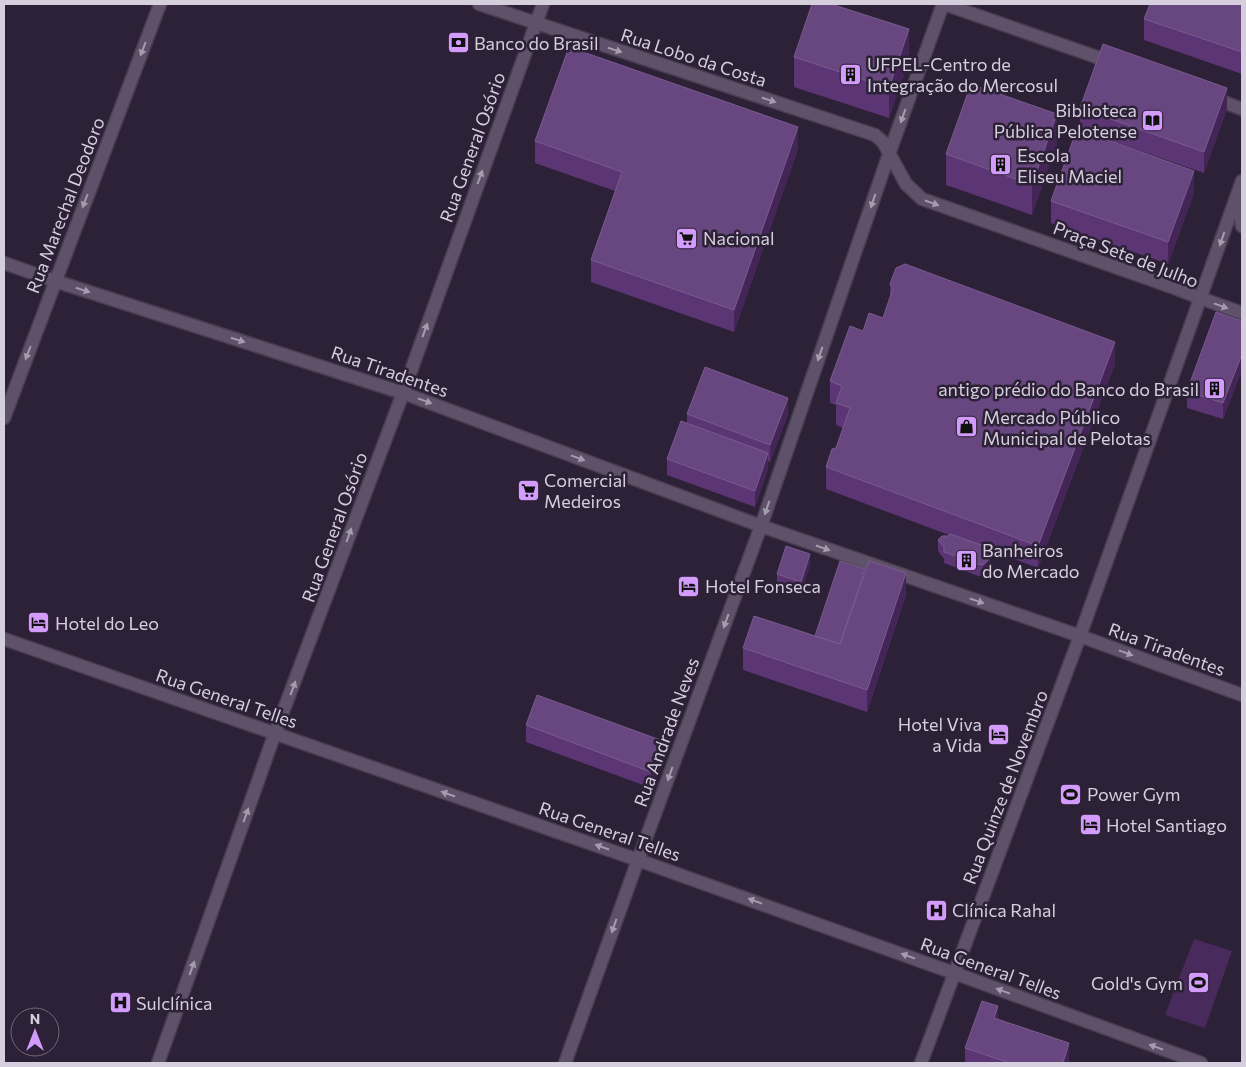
<svg xmlns="http://www.w3.org/2000/svg" width="1246" height="1067" viewBox="0 0 1246 1067" font-family="Commissioner,sans-serif">
	<style>
		.green { fill: #482a5c }
		.lines { fill: none; stroke-linecap: round; stroke-linejoin: round }
		.minor-casing { stroke: #483d4f; stroke-width: 15 }
		.minor { stroke: #5e5169; stroke-width: 12 }
		.wall { fill: #5b3574 }
		.shaded-wall { fill: #432657 }
		.building { fill: #68467f; stroke: #795b8e }
		.oneway { fill: #a59cae }
		.labels { text-anchor: middle; dominant-baseline: central; stroke-width: 5; stroke-linejoin: round; paint-order: stroke }
		.poi-label { font-size: 18px; fill: #d5cedc; stroke: #2d2137; text-anchor: start }
		.street-label { font-size: 18px; fill: #d5cedc; stroke: #2d2137 }
	</style>
	<rect width="100%" height="100%" fill="#2d2137"/>
	<path class="green" d="M1194,939L1232,951L1205,1028L1165,1015Z"/>
	<g class="lines">
		<defs>
			<path id="minor" d="M479,4L875,135L883,142L906,184L922,199L1172,287L1200,298L1242,313
				M944,4L1114,63
				M1211,97L1242,109
				M1238,195L1242,226
				M4,263L55,281L403,393L761,526L1080,636L1242,695
				M4,418L160,4
				M4,639L638,860L954,973L1201,1063
				M158,1063L275,733L403,393L543,4
				M565,1063L638,860L761,526L889,154L943,4
				M921,1063L1080,636L1242,181"/>
		</defs>
		<use href="#minor" class="minor-casing"/>
		<use href="#minor" class="minor"/>
	</g>
	<path class="wall" d="M1242,4V74L1144,40V19Z
		M794,57L909,60L889,118L794,87Z
		M1080,108L1227,109L1204,173L1080,130Z
		M535,141L798,149L734,332L591,282V260L615,191L535,163Z
		M1057,144L1032,215L946,185V154Z
		M1194,193L1168,264L1051,223V201Z
		M890,284L1115,364L1038,568L990,550V562L989,570L983,576H978L944,563V559L938,551V540L948,536L949,535L826,489V467L836,448L843,428L836,425V405L830,403V381L863,331L883,318L890,297Z
		M1242,321V370L1223,419L1187,408V391Z
		M687,414H788L770,462L768,461V469L755,507L667,475V459L687,423Z
		M810,565L801,593L777,585V574Z
		M906,595L867,712L743,670V648L815,636Z
		M526,725L663,758L651,788L526,742Z
		M998,1020L1069,1063H965V1048Z"/>
	<path class="shaded-wall" d="M909,29V60L889,118V88Z
		M1227,88V109L1204,173V152Z
		M1057,114V144L1032,215V185Z
		M798,127V149L734,332V310Z
		M1194,171V193L1168,264V242Z
		M1115,342V364L1038,568V546Z
		M1242,354V370L1223,419V403Z
		M788,398V414L770,462V445Z
		M768,453V469L755,507V491Z
		M990,550L989,570L983,576V565Z
		M810,554V565L801,593V582Z
		M906,573V595L867,712V690Z
		M663,741V758L651,788V772Z
		M998,1006V1028L994,1018Z
		M1069,1043V1063H1063Z"/>
	<path class="building" d="M812,4H831L909,29L889,88L794,57Z
		M1150,4H1242V52L1144,19Z
		M1103,44L1227,88L1204,152L1080,108Z
		M569,47L798,127L734,310L591,260L622,172L535,141Z
		M971,84L1057,114L1032,185L946,154Z
		M1077,129L1194,171L1168,242L1051,201Z
		M905,264L1115,342L1038,546L826,467L832,449L836,448L850,408L836,403L842,386L830,381L850,326L863,331L869,313L883,318L893,288L890,284L896,268Z
		M1216,312L1242,321V354L1223,403L1187,391Z
		M705,367L788,398L770,445L687,414Z
		M681,421L768,453L755,491L667,459Z
		M950,534L987,547L990,550L989,559L983,565L978,564L944,552V547L938,540L942,536H948Z
		M786,546L810,554L801,582L777,574Z
		M840,561L865,569L840,644L815,636Z
		M869,561L906,573L867,690L743,648L754,616L840,644Z
		M537,695L663,741L651,772L526,725Z
		M982,1001L998,1006L994,1018L1069,1043L1063,1063H1010L965,1048Z"/>
	<defs><path id="oneway-solid" d="M-6-.8H1V-3.2L6.5 0L1 3.2V.8H-6Z" transform="scale(1.25)"/></defs>
	<g class="oneway">
		<use href="#oneway-solid" transform="translate(143 49) rotate(111)"/>
		<use href="#oneway-solid" transform="translate(615 50) rotate(18)"/>
		<use href="#oneway-solid" transform="translate(769 100) rotate(18)"/>
		<use href="#oneway-solid" transform="translate(903 116) rotate(110)"/>
		<use href="#oneway-solid" transform="translate(480 177) rotate(-70)"/>
		<use href="#oneway-solid" transform="translate(85 201) rotate(111)"/>
		<use href="#oneway-solid" transform="translate(873 201) rotate(109)"/>
		<use href="#oneway-solid" transform="translate(932 203) rotate(19)"/>
		<use href="#oneway-solid" transform="translate(1222 239) rotate(109)"/>
		<use href="#oneway-solid" transform="translate(83 290) rotate(18)"/>
		<use href="#oneway-solid" transform="translate(1221 306) rotate(20)"/>
		<use href="#oneway-solid" transform="translate(425 330) rotate(-70)"/>
		<use href="#oneway-solid" transform="translate(238 340) rotate(18)"/>
		<use href="#oneway-solid" transform="translate(28 353) rotate(111)"/>
		<use href="#oneway-solid" transform="translate(820 354) rotate(109)"/>
		<use href="#oneway-solid" transform="translate(425 401) rotate(20)"/>
		<use href="#oneway-solid" transform="translate(578 458) rotate(20)"/>
		<use href="#oneway-solid" transform="translate(767 508) rotate(109)"/>
		<use href="#oneway-solid" transform="translate(349 535) rotate(-70)"/>
		<use href="#oneway-solid" transform="translate(823 548) rotate(19)"/>
		<use href="#oneway-solid" transform="translate(977 601) rotate(19)"/>
		<use href="#oneway-solid" transform="translate(726 621) rotate(110)"/>
		<use href="#oneway-solid" transform="translate(1126 653) rotate(20)"/>
		<use href="#oneway-solid" transform="translate(293 688) rotate(-70)"/>
		<use href="#oneway-solid" transform="translate(670 774) rotate(110)"/>
		<use href="#oneway-solid" transform="translate(448 794) rotate(-161)"/>
		<use href="#oneway-solid" transform="translate(246 815) rotate(-70)"/>
		<use href="#oneway-solid" transform="translate(602 847) rotate(-161)"/>
		<use href="#oneway-solid" transform="translate(755 901) rotate(-160)"/>
		<use href="#oneway-solid" transform="translate(614 926) rotate(110)"/>
		<use href="#oneway-solid" transform="translate(908 956) rotate(-160)"/>
		<use href="#oneway-solid" transform="translate(192 968) rotate(-70)"/>
		<use href="#oneway-solid" transform="translate(1003 991) rotate(-160)"/>
		<use href="#oneway-solid" transform="translate(1156 1047) rotate(-160)"/>
	</g>
	<defs>
		<symbol id="bank-square" viewBox="-11 -11 22 22"><rect x="-9" y="-9" width="18" height="18" rx="4" fill="#d39cfc" stroke="#2d2137"/><path d="M-6-4H6V4H-6ZM0-2.3a2.3 2.3 0 1 0 0 4.6a2.3 2.3 0 1 0 0-4.6Z" fill="#111"/></symbol>
		<symbol id="building-square" viewBox="-11 -11 22 22"><rect x="-9" y="-9" width="18" height="18" rx="4" fill="#d39cfc" stroke="#2d2137"/><path d="M-4-6H4V6H1V3H-1V6H-4ZM-2.5-4.3h1.7v1.8h-1.7ZM.8-4.3h1.7v1.8H.8ZM-2.5-1h1.7V.8h-1.7ZM.8-1h1.7V.8H.8Z" fill="#111"/></symbol>
		<symbol id="library-square" viewBox="-11 -11 22 22"><rect x="-9" y="-9" width="18" height="18" rx="4" fill="#d39cfc" stroke="#2d2137"/><path d="M-6-4Q-3-5.5-.7-3.5V5Q-3 3-6 4ZM6-4Q3-5.5 .7-3.5V5Q3 3 6 4Z" fill="#111"/></symbol>
		<symbol id="supermarket-square" viewBox="-11 -11 22 22"><rect x="-9" y="-9" width="18" height="18" rx="4" fill="#d39cfc" stroke="#2d2137"/><path d="M-6-5.5h2.5l.6 2H6L4.5 2H-2.5L-4.4-4H-6ZM-1.5 3.2a1.3 1.3 0 1 0 .1 0ZM3 3.2a1.3 1.3 0 1 0 .1 0Z" fill="#111"/></symbol>
		<symbol id="shop-square" viewBox="-11 -11 22 22"><rect x="-9" y="-9" width="18" height="18" rx="4" fill="#d39cfc" stroke="#2d2137"/><path d="M-5-2.5h2.3a2.7 3.5 0 0 1 5.4 0H5L5.5 6h-11ZM-1.5-2.5h3a1.5 2.3 0 0 0-3 0Z" fill="#111"/></symbol>
		<symbol id="hotel-square" viewBox="-11 -11 22 22"><rect x="-9" y="-9" width="18" height="18" rx="4" fill="#d39cfc" stroke="#2d2137"/><path d="M-6-4.5h1.5V1H6V5H4.5V3h-9V5H-6ZM-4 0a1.8 1.8 0 1 1 3.6 0ZM.5 0V-2.5h3Q6-2.5 6 0Z" fill="#111"/></symbol>
		<symbol id="stadium-square" viewBox="-11 -11 22 22"><rect x="-9" y="-9" width="18" height="18" rx="4" fill="#d39cfc" stroke="#2d2137"/><path d="M0-5a6.5 5 0 1 0 0 10a6.5 5 0 1 0 0-10ZM-3.5-1.8h7v3.6h-7Z" fill="#111"/></symbol>
		<symbol id="hospital-square" viewBox="-11 -11 22 22"><rect x="-9" y="-9" width="18" height="18" rx="4" fill="#d39cfc" stroke="#2d2137"/><path d="M-5-5h3v3.5h4V-5h3V5h-3V1.5h-4V5h-3Z" fill="#111"/></symbol>
	</defs>
	<g fill-rule="evenodd">
		<use href="#bank-square" x="446" y="30" width="25" height="25"/>
		<use href="#building-square" x="838" y="62" width="25" height="25"/>
		<use href="#library-square" x="1140" y="108" width="25" height="25"/>
		<use href="#building-square" x="988" y="152" width="25" height="25"/>
		<use href="#supermarket-square" x="674" y="226" width="25" height="25"/>
		<use href="#building-square" x="1202" y="376" width="25" height="25"/>
		<use href="#shop-square" x="954" y="414" width="25" height="25"/>
		<use href="#supermarket-square" x="516" y="478" width="25" height="25"/>
		<use href="#building-square" x="954" y="548" width="25" height="25"/>
		<use href="#hotel-square" x="676" y="574" width="25" height="25"/>
		<use href="#hotel-square" x="26" y="610" width="25" height="25"/>
		<use href="#hotel-square" x="986" y="722" width="25" height="25"/>
		<use href="#stadium-square" x="1058" y="782" width="25" height="25"/>
		<use href="#hotel-square" x="1078" y="812" width="25" height="25"/>
		<use href="#hospital-square" x="924" y="898" width="25" height="25"/>
		<use href="#stadium-square" x="1186" y="970" width="25" height="25"/>
		<use href="#hospital-square" x="108" y="990" width="25" height="25"/>
	</g>
	<g class="labels">
		<g class="poi-label">
			<text x="474" y="43">Banco do Brasil</text>
			<text x="867" y="64">UFPEL-Centro de<tspan x="867" dy="21">Integração do Mercosul</tspan></text>
			<text x="1137" y="110" text-anchor="end">Biblioteca<tspan x="1137" dy="21">Pública Pelotense</tspan></text>
			<text x="1017" y="155">Escola<tspan x="1017" dy="21">Eliseu Maciel</tspan></text>
			<text x="703" y="238">Nacional</text>
			<text x="1199" y="389" text-anchor="end">antigo prédio do Banco do Brasil</text>
			<text x="983" y="417">Mercado Público<tspan x="983" dy="21">Municipal de Pelotas</tspan></text>
			<text x="544" y="480">Comercial<tspan x="544" dy="21">Medeiros</tspan></text>
			<text x="982" y="550">Banheiros<tspan x="982" dy="21">do Mercado</tspan></text>
			<text x="705" y="586">Hotel Fonseca</text>
			<text x="55" y="623">Hotel do Leo</text>
			<text x="982" y="724" text-anchor="end">Hotel Viva<tspan x="982" dy="21">a Vida</tspan></text>
			<text x="1087" y="794">Power Gym</text>
			<text x="1106" y="825">Hotel Santiago</text>
			<text x="952" y="910">Clínica Rahal</text>
			<text x="1183" y="983" text-anchor="end">Gold's Gym</text>
			<text x="136" y="1003">Sulclínica</text>
		</g>
		<g class="street-label">
			<text transform="translate(694 57) rotate(18)">Rua Lobo da Costa</text>
			<text transform="translate(472 147) rotate(-70)">Rua General Osório</text>
			<text transform="translate(65 205) rotate(-69)">Rua Marechal Deodoro</text>
			<text transform="translate(1126 254) rotate(21)">Praça Sete de Julho</text>
			<text transform="translate(390 371) rotate(19)">Rua Tiradentes</text>
			<text transform="translate(334 527) rotate(-70)">Rua General Osório</text>
			<text transform="translate(1167 649) rotate(20)">Rua Tiradentes</text>
			<text transform="translate(227 698) rotate(19)">Rua General Telles</text>
			<text transform="translate(666 732) rotate(-70)">Rua Andrade Neves</text>
			<text transform="translate(1005 787) rotate(-69)">Rua Quinze de Novembro</text>
			<text transform="translate(610 831) rotate(19)">Rua General Telles</text>
			<text transform="translate(991 968) rotate(20)">Rua General Telles</text>
		</g>
	</g>
	<rect width="1246" height="1067" fill="none" stroke="#d5cedc" stroke-width="10"/>
	<g transform="translate(35 1032)"><circle r="24" fill="#2d2137" stroke="#706679"/>
	<path d="M0-4L9 19L0 12L-9 19Z" fill="#d39cfc"/>
	<text y="-8" font-size="14" font-weight="bold" text-anchor="middle" fill="#d5cedc">N</text>
	</g>
</svg>
